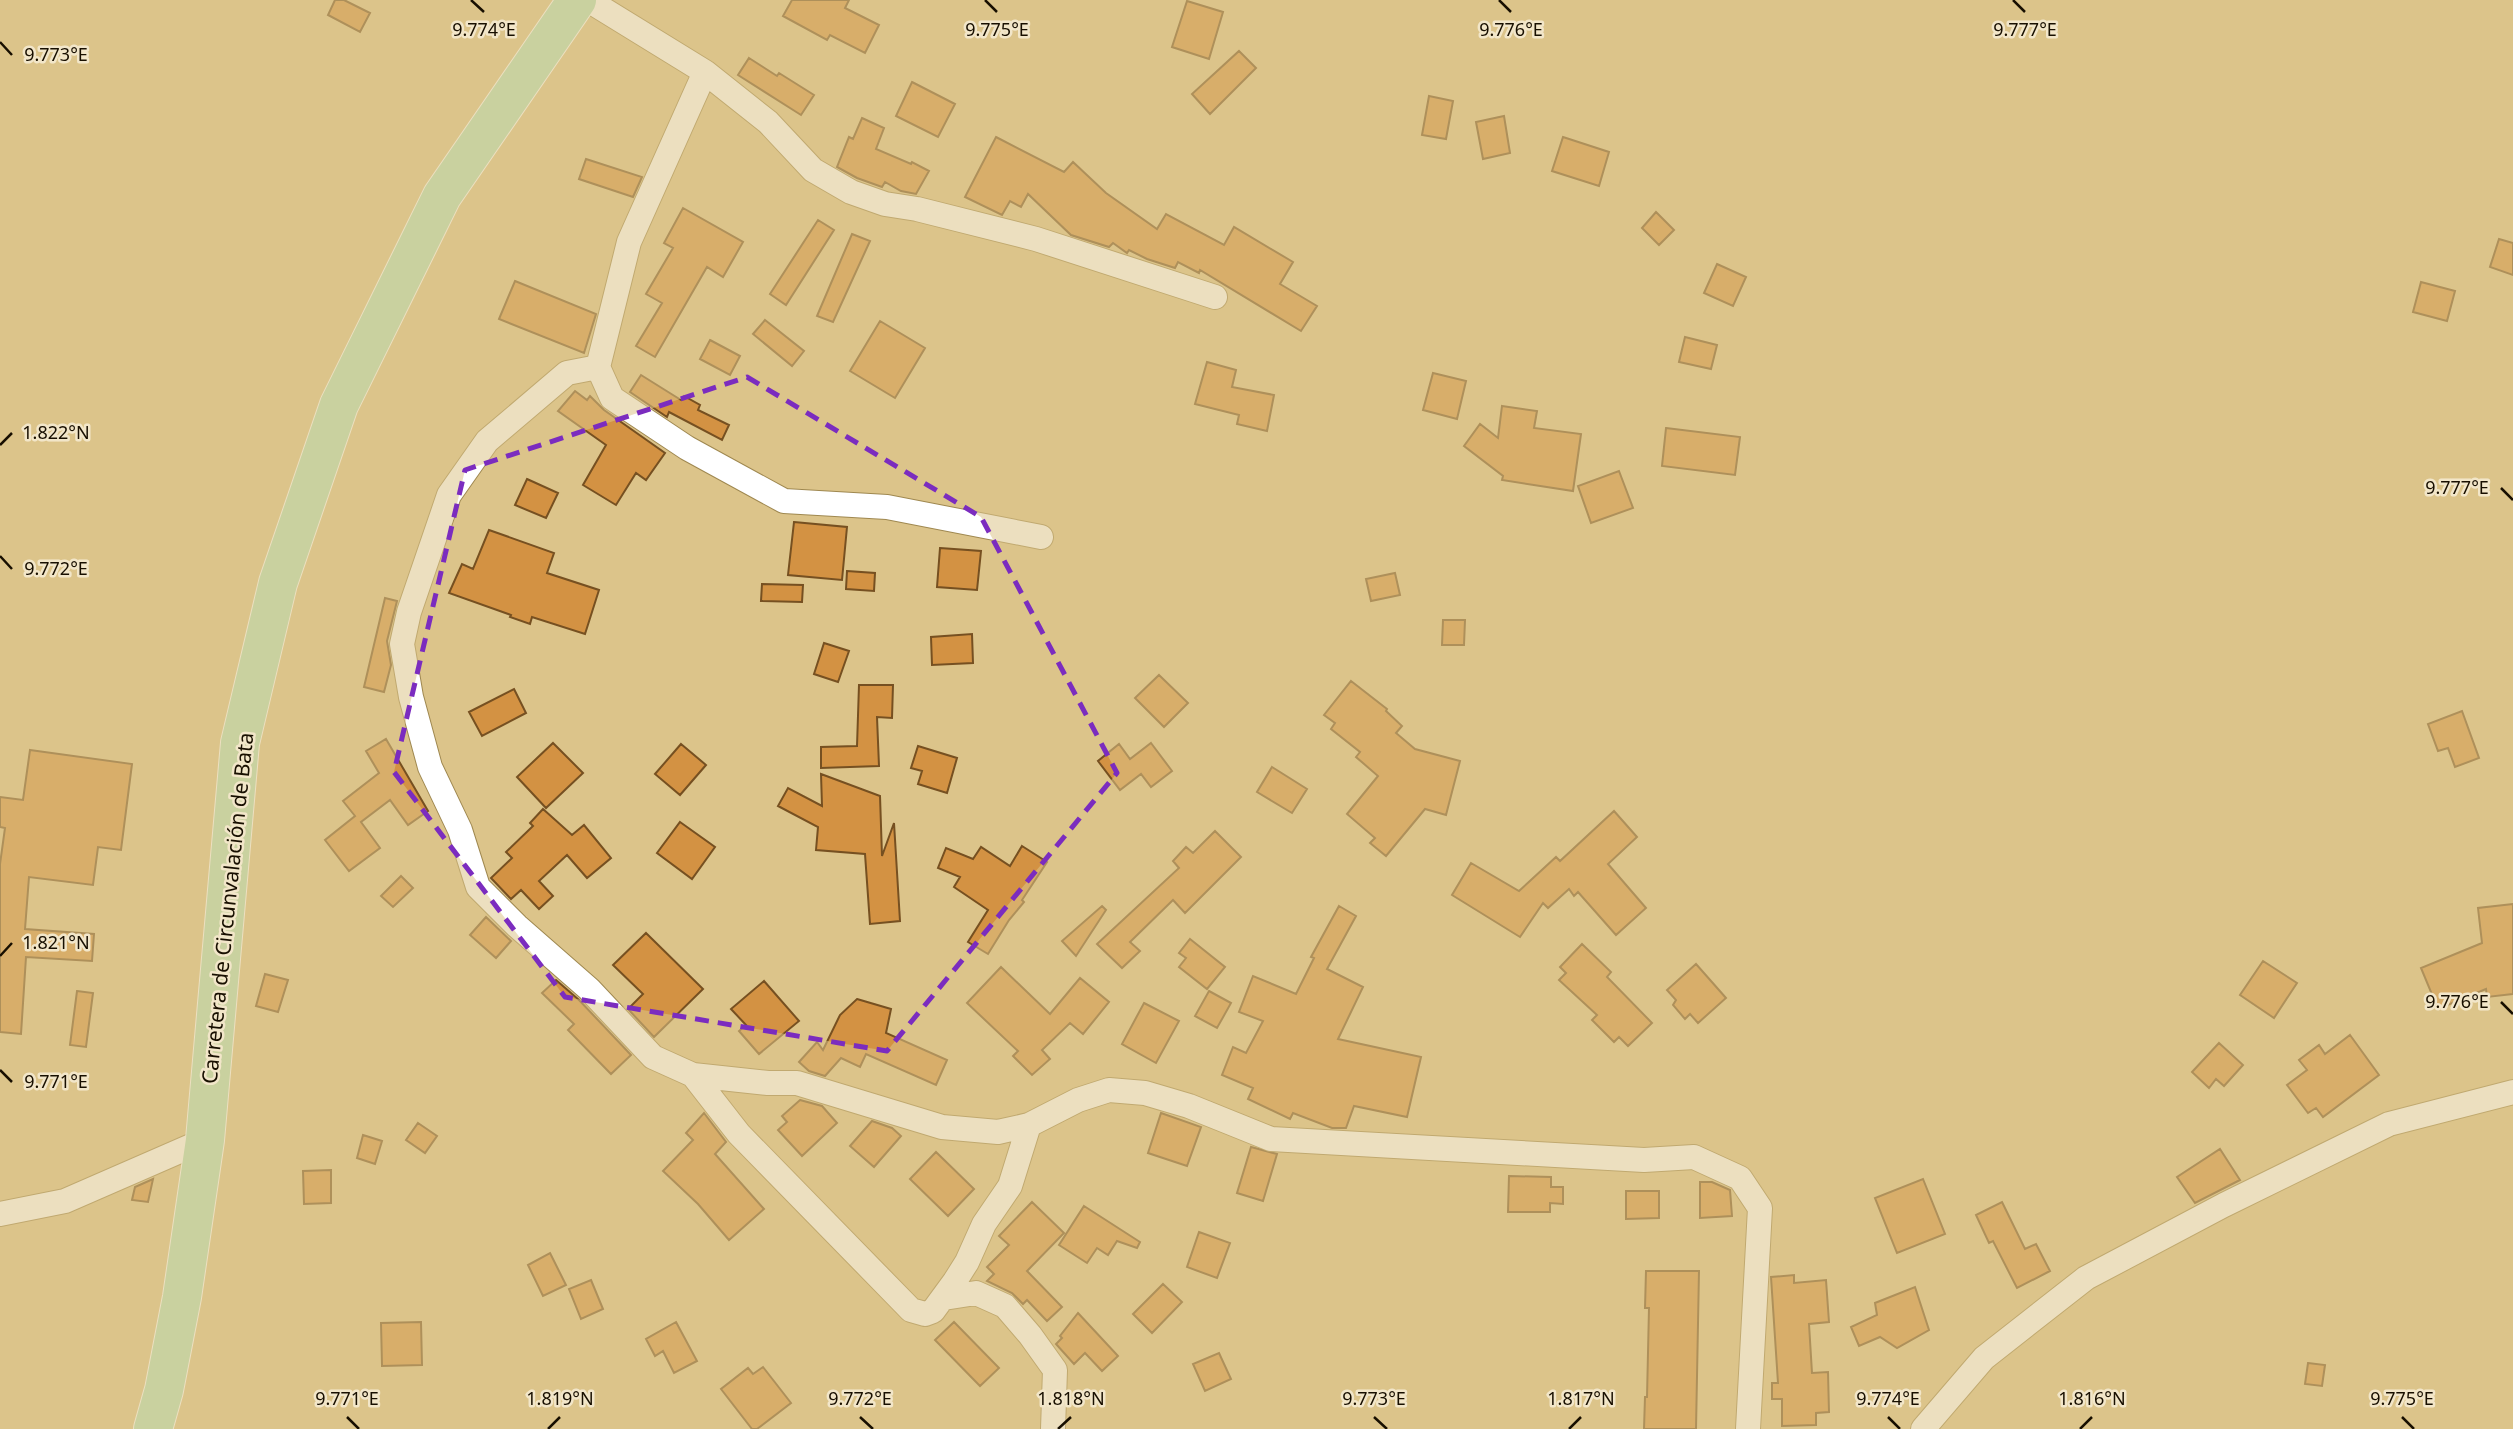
<svg xmlns="http://www.w3.org/2000/svg" width="2513" height="1429" viewBox="0 0 2513 1429" font-family="'Noto Sans',sans-serif">
	<style>
		.building { fill: #d39243; stroke: #765021; stroke-width: 2 }
		.lines { fill: none; stroke-linecap: round; stroke-linejoin: round }
		.minor-casing { stroke: #9f8850; stroke-width: 26 }
		.primary-casing { stroke: #fff; stroke-width: 40 }
		.minor { stroke: #fff; stroke-width: 24 }
		.primary { stroke: #b1e0b9; stroke-width: 38 }
		.marked { fill: none; stroke: #7b2cbf; stroke-width: 5; stroke-dasharray: 14 9; stroke-linejoin: round }
		.ticks { fill: none; stroke: #180f00; stroke-width: 2.5 }
		.labels { text-anchor: middle; dominant-baseline: central; stroke-width: 5; stroke-linejoin: round; paint-order: stroke }
		.street-label { font-size: 21px; fill: #180f00; stroke: #f2e6c9 }
		.ticks-label { font-size: 18px; text-anchor: middle; fill: #180f00; stroke: #f2e6c9; stroke-width: 5; stroke-linejoin: round; paint-order: stroke }
	</style>
	<rect width="100%" height="100%" fill="#dcc48a"/>
	<path class="building" d="M335,0H344L370,13L360,32L328,15Z
		M792,0H849L845,8L879,25L865,53L830,35L827,40L783,16Z
		M1187,1L1223,12L1209,59L1172,47Z
		M1239,51L1256,68L1210,114L1192,94Z
		M749,58L777,76L779,73L814,95L801,115L738,75Z
		M912,82L955,104L938,137L896,116Z
		M1429,96L1453,101L1446,139L1422,135Z
		M1504,116L1510,153L1483,159L1476,122Z
		M862,118L884,128L876,149L911,164L912,162L929,171L916,194L901,191L885,182L882,187L857,178L837,167L849,137L853,139Z
		M996,137L1064,172L1073,162L1106,193L1157,229L1166,214L1224,245L1234,227L1293,262L1280,284L1317,306L1301,331L1200,270L1199,273L1178,262L1175,268L1147,259L1129,250L1127,253L1113,243L1109,247L1071,235L1028,194L1021,207L1010,201L1002,215L965,197Z
		M1563,137L1609,152L1599,186L1552,171Z
		M586,159L642,177L633,197L579,179Z
		M683,208L743,242L723,277L707,267L655,357L636,346L662,303L646,294L673,248L664,243Z
		M1656,212L1674,230L1659,245L1642,228Z
		M818,220L834,230L786,305L770,294Z
		M852,234L870,241L833,322L817,316Z
		M2499,239L2513,243V275L2490,267Z
		M1717,264L1746,277L1733,306L1704,293Z
		M515,281L596,314L584,353L499,319Z
		M2421,282L2455,291L2447,321L2413,312Z
		M765,320L804,351L792,366L753,334Z
		M880,321L925,348L895,398L850,371Z
		M1685,337L1717,345L1711,369L1679,362Z
		M710,340L740,356L730,375L700,359Z
		M1207,362L1236,370L1232,387L1274,395L1267,431L1237,424L1239,415L1195,404Z
		M1433,373L1466,381L1457,419L1423,410Z
		M641,375L681,400L684,396L700,405L698,410L729,425L722,440L669,412L667,417L630,392Z
		M575,391L587,400L590,396L604,410L665,453L646,480L636,473L616,505L583,485L606,445L558,411Z
		M1502,406L1537,411L1534,428L1581,434L1573,491L1502,480L1503,476L1464,446L1480,424L1498,438Z
		M1666,428L1740,437L1735,475L1662,466Z
		M1619,471L1633,508L1591,523L1578,486Z
		M527,479L558,493L546,518L515,505Z
		M794,522L847,527L842,580L788,575Z
		M489,530L554,553L547,573L599,590L585,634L532,617L530,624L510,617L511,615L449,593L462,564L473,569Z
		M940,548L981,551L977,590L937,587Z
		M847,571L875,573L874,591L846,589Z
		M1395,573L1400,595L1371,601L1366,579Z
		M762,584L803,585L802,602L761,601Z
		M385,598L397,601L387,641L391,665L384,692L364,687Z
		M1443,620H1465L1464,645H1442Z
		M972,634L973,663L932,665L931,637Z
		M824,643L849,651L838,682L814,674Z
		M1159,675L1188,703L1164,727L1135,698Z
		M1351,681L1387,709L1386,711L1402,726L1396,733L1415,749L1460,761L1446,815L1425,809L1386,856L1370,843L1375,838L1347,814L1378,776L1356,757L1360,752L1331,729L1335,723L1324,715Z
		M859,685H893L892,718L877,717L879,766L821,768V747L857,746Z
		M514,689L526,713L482,736L469,712Z
		M2462,711L2479,758L2455,767L2448,748L2438,751L2428,724Z
		M386,739L428,811L408,825L390,800L361,822L380,848L349,871L325,840L355,816L343,801L379,773L366,751Z
		M553,743L583,773L546,808L517,777Z
		M1151,743L1172,771L1151,787L1141,774L1120,790L1098,761L1119,744L1130,759Z
		M681,744L706,765L680,795L655,774Z
		M918,746L957,758L947,793L918,784L922,771L911,768Z
		M30,750L132,764L121,850L98,847L93,885L29,877L25,929L94,934L92,961L26,957L21,1034L0,1032V864L5,828L0,827V797L23,800Z
		M1272,767L1307,789L1292,813L1257,792Z
		M821,774L880,796L882,856L894,823L900,921L870,924L865,854L816,850L818,827L778,806L788,788L822,806Z
		M543,809L572,835L584,825L611,858L587,878L567,855L539,881L553,896L539,909L521,890L511,899L491,878L512,858L506,852L533,826L530,823Z
		M1614,811L1637,837L1608,864L1646,908L1616,935L1578,892L1574,896L1569,889L1548,908L1543,903L1520,937L1452,895L1471,863L1519,891L1556,857L1560,861Z
		M680,822L715,847L692,879L657,853Z
		M1215,831L1241,857L1185,913L1173,900L1130,942L1140,951L1122,968L1097,944L1179,868L1173,861L1186,847L1193,853Z
		M1022,846L1047,862L1022,900L1024,902L1009,920L988,954L968,942L988,910L954,887L960,877L938,868L946,848L973,859L981,847L1010,866Z
		M401,876L413,888L393,907L381,896Z
		M2513,904V994L2487,997L2486,989L2438,1009L2421,968L2482,943L2478,908Z
		M1102,906L1106,910L1076,956L1062,941Z
		M1339,906L1356,916L1327,969L1363,987L1338,1039L1421,1057L1407,1117L1354,1106L1346,1128H1332L1293,1113L1290,1119L1248,1099L1253,1088L1222,1075L1233,1047L1246,1053L1263,1021L1239,1012L1253,976L1296,994L1314,958L1311,957Z
		M486,917L511,941L496,958L470,935Z
		M646,933L703,989L654,1037L628,1009L643,994L613,965Z
		M1190,939L1225,967L1207,989L1179,967L1186,958L1179,953Z
		M1582,944L1611,972L1607,977L1652,1023L1628,1046L1619,1037L1614,1042L1592,1020L1597,1015L1559,980L1566,973L1560,967Z
		M2263,961L2297,983L2274,1018L2240,995Z
		M1696,964L1726,998L1698,1023L1690,1014L1685,1019L1673,1005L1676,1000L1667,990Z
		M1001,967L1050,1014L1080,978L1109,1002L1083,1034L1070,1023L1042,1050L1050,1059L1032,1075L1013,1056L1018,1051L967,1003Z
		M265,974L288,980L278,1012L256,1006Z
		M556,980L579,1000L631,1055L611,1074L568,1030L574,1024L542,993Z
		M764,981L799,1021L759,1054L739,1031L746,1025L731,1009Z
		M77,991L93,993L86,1047L70,1045Z
		M1209,991L1231,1003L1217,1028L1195,1016Z
		M857,999L891,1009L886,1033L947,1060L936,1085L866,1054L860,1067L841,1058L825,1076L809,1071L799,1062L817,1042L823,1050L840,1015Z
		M1144,1003L1179,1021L1156,1063L1122,1044Z
		M2350,1035L2379,1075L2323,1117L2316,1108L2308,1113L2287,1085L2307,1070L2299,1060L2319,1045L2325,1054Z
		M2219,1043L2243,1065L2224,1086L2216,1079L2209,1088L2192,1072Z
		M800,1100L822,1106L837,1123L802,1156L778,1130L787,1122L782,1116Z
		M704,1113L726,1142L715,1154L764,1209L729,1240L698,1204L663,1171L693,1140L686,1133Z
		M1161,1113L1201,1127L1187,1166L1148,1153Z
		M872,1121L892,1128L901,1136L874,1167L850,1146Z
		M418,1123L437,1136L425,1153L406,1140Z
		M363,1135L382,1141L375,1164L357,1158Z
		M1251,1147L1277,1154L1263,1201L1237,1193Z
		M2220,1149L2240,1180L2195,1203L2177,1177Z
		M936,1152L974,1189L948,1216L910,1179Z
		M331,1170V1203L304,1204L303,1171Z
		M1509,1176L1551,1177V1187H1563V1204L1550,1203V1212H1508Z
		M153,1179L148,1202L132,1200L135,1187Z
		M1923,1179L1945,1234L1897,1253L1875,1198Z
		M1700,1182H1712L1730,1190L1732,1216L1700,1218Z
		M1626,1191H1659V1218L1626,1219Z
		M1032,1202L1064,1233L1027,1271L1062,1307L1047,1321L1027,1300L1023,1304L1012,1293L987,1281L994,1274L987,1267L1009,1245L999,1236Z
		M2002,1202L2025,1249L2036,1244L2050,1271L2017,1288L1993,1241L1989,1243L1976,1215Z
		M1084,1206L1140,1242L1137,1248L1117,1241L1108,1255L1097,1248L1087,1263L1059,1245Z
		M1199,1232L1230,1243L1217,1278L1187,1267Z
		M550,1253L566,1285L543,1296L528,1265Z
		M1646,1271H1699L1696,1429H1644L1645,1397H1647L1649,1308H1645Z
		M1794,1275V1283L1826,1280L1829,1322L1809,1324L1812,1373L1828,1372L1829,1412L1816,1413V1425L1782,1426V1399H1772V1383H1778L1771,1277Z
		M591,1280L603,1309L581,1319L569,1289Z
		M1163,1284L1182,1302L1152,1333L1133,1314Z
		M1915,1287L1929,1330L1897,1348L1880,1337L1859,1346L1851,1327L1877,1315L1875,1303Z
		M1078,1313L1118,1356L1102,1371L1085,1353L1074,1364L1056,1344L1062,1338L1060,1336Z
		M421,1322L422,1365L382,1366L381,1323Z
		M676,1322L697,1361L674,1373L663,1351L655,1356L646,1339Z
		M954,1322L999,1368L980,1386L935,1340Z
		M1219,1353L1231,1379L1205,1391L1193,1364Z
		M2308,1363L2325,1365L2322,1386L2305,1384Z
		M763,1367L791,1403L757,1429H752L721,1389L748,1368L753,1374Z"/>
	<g class="lines">
		<defs>
			<path id="minor" d="M588,0L705,72L768,122L813,170L851,192L885,204L917,209L1036,239L1215,297
				M705,72L629,242L598,367L567,373L487,441L449,495L409,612L402,644L411,697L430,767L460,830L478,887L517,926L589,989L653,1057L693,1075L768,1083H797L942,1127L998,1132L1029,1125L1078,1100L1109,1090L1145,1093L1189,1106L1271,1139L1644,1160L1694,1157L1740,1178L1760,1208L1748,1429
				M598,367L612,398L687,448L784,501L887,507L1041,537
				M693,1075L739,1134L911,1310L925,1314L933,1311L955,1281L967,1262L984,1224L1010,1186L1029,1125
				M0,1214L65,1201L205,1140
				M944,1298L976,1293L1005,1306L1030,1335L1055,1370L1053,1429
				M1923,1429L1984,1358L2086,1278L2224,1205L2389,1124L2513,1092"/>
			<path id="primary" d="M153,1429L164,1390L182,1297L205,1140L240,743L278,583L339,405L442,196L577,0"/>
		</defs>
		<use href="#minor" class="minor-casing"/>
		<use href="#primary" class="primary-casing"/>
		<use href="#minor" class="minor"/>
		<use href="#primary" class="primary"/>
	</g>
	<path d="M0 0H2513V1429H0ZM747,377L981,517L1117,773L887,1051L565,997L394,772L465,470Z" fill="#dcc48a" fill-opacity=".55" fill-rule="evenodd"/>
	<path class="marked" d="M747,377L981,517L1117,773L887,1051L565,997L394,772L465,470Z"/>
	<path class="ticks" d="M471,0L484,12M985,0L997,12M1499,0L1511,12M2013,0L2025,12M0,42L12,55M0,445L12,433M2501,488L2513,500M0,556L12,569M0,956L12,943M2501,1002L2513,1014M0,1070L12,1082M347,1417L359,1429M860,1417L873,1429M1374,1417L1387,1429M1888,1417L1900,1429M2402,1417L2414,1429M548,1429L560,1417M1058,1429L1071,1417M1569,1429L1581,1417M2080,1429L2092,1417"/>
	<g class="labels">
		<g class="street-label">
			<text transform="translate(227 908) rotate(-84)">Carretera de Circunvalación de Bata</text>
		</g>
	</g>
	<g class="ticks-label">
		<text x="484" y="36">9.774°E</text>
		<text x="997" y="36">9.775°E</text>
		<text x="1511" y="36">9.776°E</text>
		<text x="2025" y="36">9.777°E</text>
		<text x="56" y="61">9.773°E</text>
		<text x="56" y="439">1.822°N</text>
		<text x="2457" y="494">9.777°E</text>
		<text x="56" y="575">9.772°E</text>
		<text x="56" y="949">1.821°N</text>
		<text x="2457" y="1008">9.776°E</text>
		<text x="56" y="1088">9.771°E</text>
		<text x="1071" y="1405">1.818°N</text>
		<text x="1581" y="1405">1.817°N</text>
		<text x="347" y="1405">9.771°E</text>
		<text x="560" y="1405">1.819°N</text>
		<text x="860" y="1405">9.772°E</text>
		<text x="1374" y="1405">9.773°E</text>
		<text x="1888" y="1405">9.774°E</text>
		<text x="2092" y="1405">1.816°N</text>
		<text x="2402" y="1405">9.775°E</text>
	</g>
</svg>
